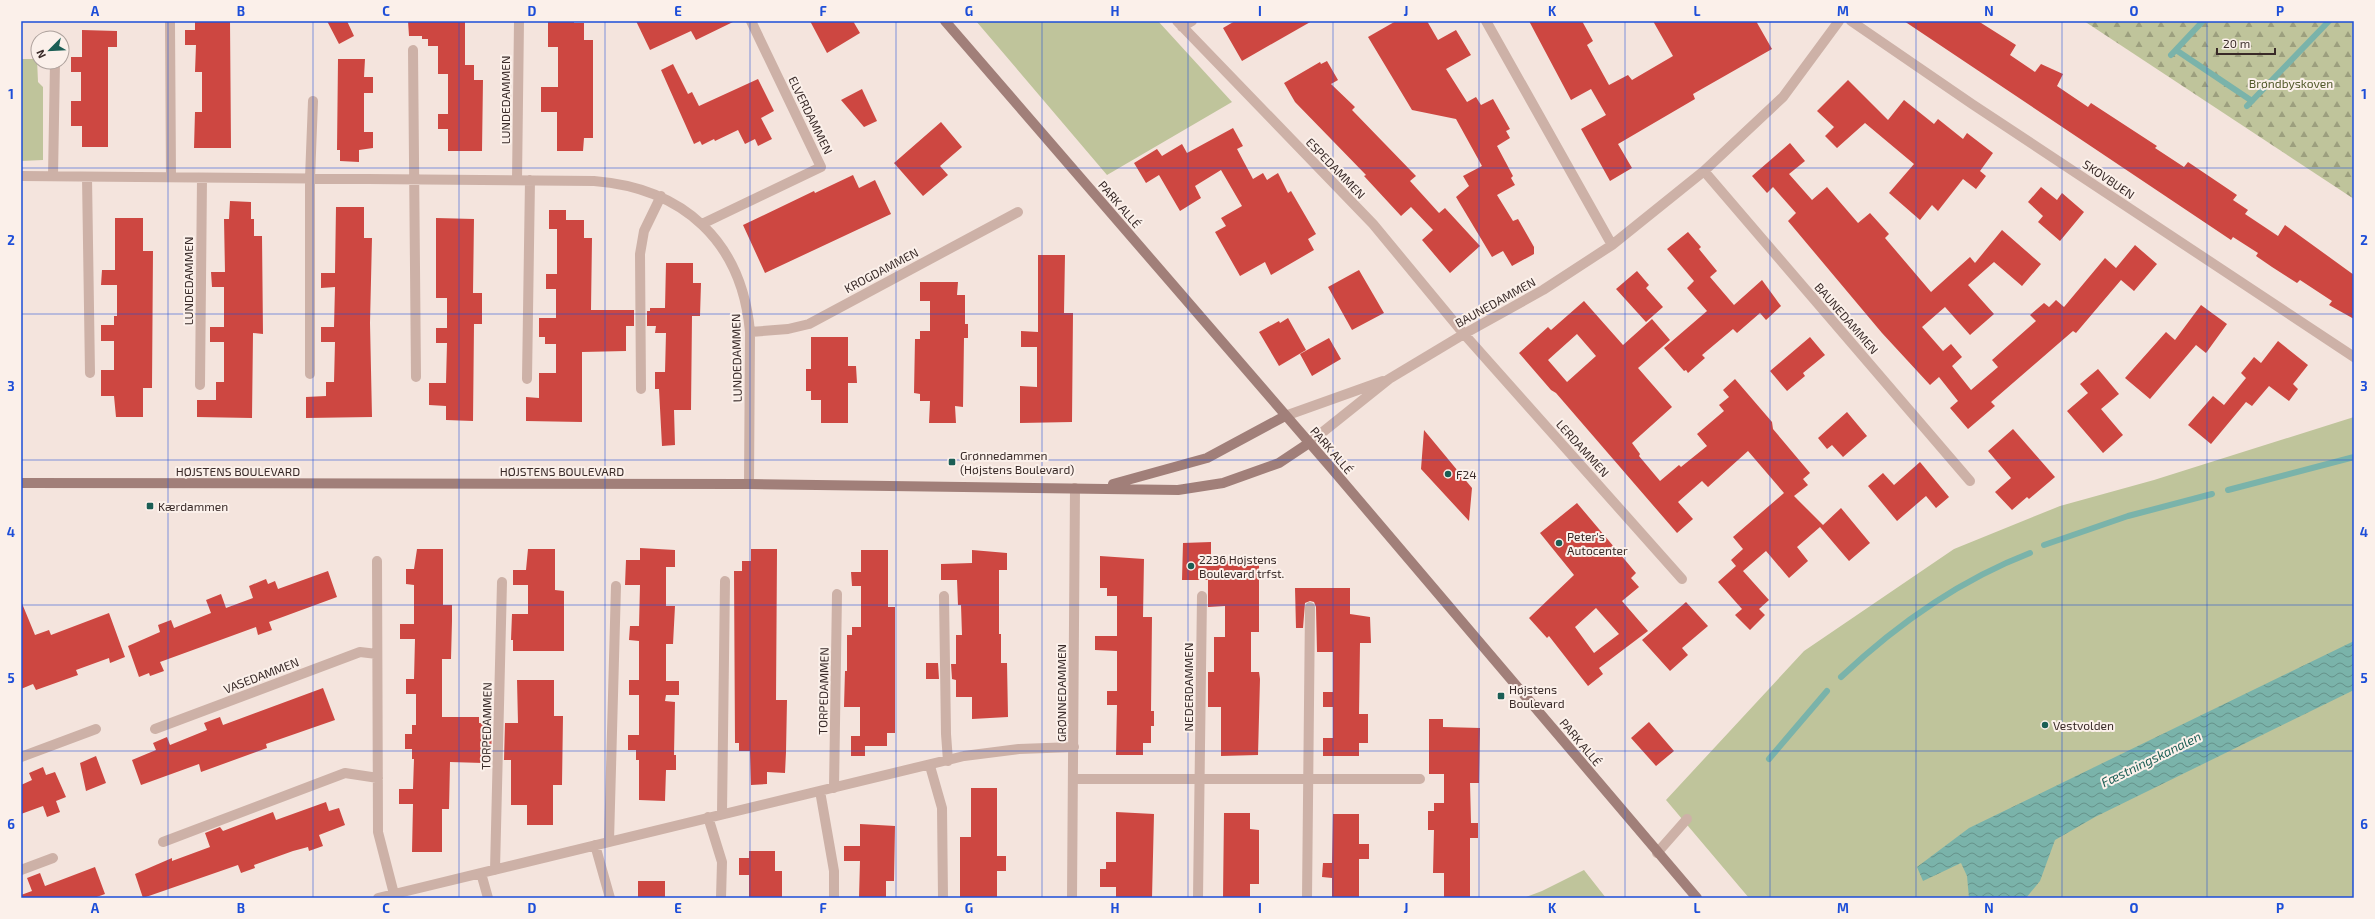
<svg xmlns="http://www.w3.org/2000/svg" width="2375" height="919" viewBox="0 0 2375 919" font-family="'Exo 2',sans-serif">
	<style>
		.green { fill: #bfc49b }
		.forest { fill: url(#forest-firs) }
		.water { fill: url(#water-waves) }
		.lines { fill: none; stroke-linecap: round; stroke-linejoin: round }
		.stream { stroke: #7ab3aa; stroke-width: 6 }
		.building { fill: #cd4741; fill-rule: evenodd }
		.street { stroke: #cdb1a7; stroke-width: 10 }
		.secondary { stroke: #a17f79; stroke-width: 10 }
		.grid { fill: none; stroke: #1d4ed8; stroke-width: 1; stroke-opacity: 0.55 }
		.poi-dot { fill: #1b5e55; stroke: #fbf0ea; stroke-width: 1.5 }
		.labels { text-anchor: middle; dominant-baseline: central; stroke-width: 4; stroke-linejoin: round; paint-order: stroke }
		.park-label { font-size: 12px; fill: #51592a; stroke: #fbf0ea }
		.street-label { font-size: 12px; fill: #392a28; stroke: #fbf0ea }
		.poi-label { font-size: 12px; fill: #392a28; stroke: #fbf0ea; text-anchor: start }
		.water-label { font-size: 13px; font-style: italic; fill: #1b5e55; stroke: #fbf0ea }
		.neatline { fill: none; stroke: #1d4ed8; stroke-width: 1.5 }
		.grid-label { font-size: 13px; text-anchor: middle; font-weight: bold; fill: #1d4ed8 }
	</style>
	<defs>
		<pattern id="forest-firs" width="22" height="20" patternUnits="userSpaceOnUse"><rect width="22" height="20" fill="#bfc49b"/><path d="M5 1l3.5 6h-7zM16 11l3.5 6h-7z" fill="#9c9f7e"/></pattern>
		<pattern id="water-waves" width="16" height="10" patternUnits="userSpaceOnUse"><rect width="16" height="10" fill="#7ab3aa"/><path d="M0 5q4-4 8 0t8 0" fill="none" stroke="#65928a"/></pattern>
	</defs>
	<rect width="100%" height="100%" fill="#f4e4dd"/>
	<path class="green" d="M976,21H1158L1232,102L1107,175Z
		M21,59H37L38,82L43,87V160L21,161Z
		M2354,417V898H1749L1666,800L1804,651L1954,549L2060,506L2154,480Z
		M1584,870L1606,898H1523L1542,891Z"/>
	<path class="forest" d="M2084,21H2354V199Z"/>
	<path class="water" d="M2354,641V690L2095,817L2055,840L2040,881L2026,898H1969L1967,876L1961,863L1923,881L1917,867L1969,828Z"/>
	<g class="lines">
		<path class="stream" d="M2176,50L2252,101
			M2171,55L2203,21
			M2247,106L2329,21
			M2228,490L2354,457
			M2044,545L2128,516L2212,494
			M1841,677C1895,626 1960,580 2030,553
			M1769,759L1827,691"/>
	</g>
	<path class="building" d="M195,21H230L231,148H194L195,112H202V72H195L196,45H185V30H195Z
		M327,21H347L354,36L339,44Z
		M408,21H465V65H474V80H483L482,151H448V129H438V114H448V74H438V46H428V39H422V36H409Z
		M548,21H574V23H584V40H593V138H584L583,151H557V112H541V87H558V47H548Z
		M636,21H735L696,40L691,31L650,50Z
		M810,21H853L860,33L827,53Z
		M1235,21H1312L1242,61L1223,28Z
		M1396,21H1427L1438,40L1456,30L1471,55L1446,69L1467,102L1476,97L1481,105L1493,99L1510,129L1506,131L1510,138L1497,146L1513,176L1511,178L1515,185L1497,195L1513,221L1518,219L1534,247V254L1512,266L1503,251L1492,257L1456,197L1469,186L1463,176L1482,166L1456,119L1412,110L1368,37Z
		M1529,21H1582L1593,41L1587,45L1609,85L1628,75L1632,80L1673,56L1653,21H1756L1772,49L1693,94L1695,99L1618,144L1632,168L1610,181L1581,129L1606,115L1591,89L1571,100Z
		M1904,21H1978L2016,45L2010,55L2035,72L2041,64L2063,74L2057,86L2088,107L2091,103L2157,146L2155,148L2184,167L2188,162L2237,195L2233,200L2248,210L2245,214L2278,236L2285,225L2354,275V319L2329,305L2332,301L2300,280L2297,283L2272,267L2256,256L2258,253L2233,237L2231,240Z
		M82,30L117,31V47H108V147H82V126H71V101H81V72H71V57H82Z
		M338,59H365L364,77H373V93H364V132H373V148L359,150V162L340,161V150H337Z
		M1327,61L1338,80L1331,84L1355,107L1352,110L1416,176L1410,181L1439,213L1445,208L1480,246L1450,273L1422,240L1433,230L1411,207L1401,216L1364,176L1366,175L1295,102L1284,83L1320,62L1321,64Z
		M673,64L688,94L692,92L699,106L758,79L774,111L761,118L772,139L758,146L755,139L745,144L738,130L715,141L714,139L702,145L700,141L694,144L661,70Z
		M1848,80L1888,120L1904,100L1934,124L1938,119L1963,139L1967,133L1993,153L1980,171L1986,176L1976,189L1963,179L1938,211L1932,205L1920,220L1889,193L1914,164L1865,123L1837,148L1825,136L1834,127L1817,111Z
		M862,89L877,121L864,127L841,100Z
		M941,122L962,147L940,166L948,175L923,196L894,163Z
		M1233,128L1243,146L1237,149L1253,179L1263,173L1267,180L1278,173L1288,193L1291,191L1316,234L1308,239L1314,250L1271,275L1265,262L1240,276L1215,232L1226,226L1221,218L1242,206L1221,170L1195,186L1201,198L1180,211L1159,175L1146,183L1134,163L1157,149L1162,156L1182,144L1187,153Z
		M1790,143L1805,161L1789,174L1812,200L1827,187L1858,223L1870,213L1889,234L1885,238L1931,292L1970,257L1975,263L2002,230L2041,264L2022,286L1994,262L1968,285L1994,314L1970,335L1945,307L1922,327L1943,351L1951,344L1962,357L1952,366L1971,390L1998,367L1992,360L2036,321L2030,315L2044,303L2049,307L2056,300L2064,307L2105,258L2116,268L2135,245L2157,264L2134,291L2121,280L2076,333L2073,331L1991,402L1995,406L1968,429L1950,408L1958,401L1939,377L1930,385L1882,333L1788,221L1796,213L1773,187L1767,193L1752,176Z
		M853,175L859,188L875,180L891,214L765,273L743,225L814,191L815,193Z
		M2041,187L2057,200L2062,193L2084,212L2060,241L2038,222L2043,216L2028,202Z
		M230,201L251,202V219H254V236H262L263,334L253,333L252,418L197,417V400H216V382H224V342H210V327H224V287H212L211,272H225L224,219H229Z
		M336,207H364V238H372L370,323L372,417L306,418V397L326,396V382H334L335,342H321V327H334L335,287L321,288V273H335Z
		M549,210H566V220H584V238H592L591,310H634V326H626V351L582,352V422L526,421V397L539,398V373H556V344H545V337H539V318H556V289H546V274H557V229H549Z
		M115,218H143V251H153L152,388H143V417H116L114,396H101V370H114V341H101V325H114V316H117V285H101L102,270H115Z
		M436,218L474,219L473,293H482V324H474L473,421L446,420V406L429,405V383H446L447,343H436V328H447V298H436Z
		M1688,232L1701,247L1699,249L1717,271L1710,277L1734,305L1762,280L1781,306L1766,320L1760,313L1737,333L1733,329L1702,355L1705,358L1688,373L1686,370L1684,371L1664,348L1707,311L1687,288L1694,281L1667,249Z
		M1038,255H1065L1064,313H1073L1072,422L1020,423V386L1037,387V347H1021V331L1038,332Z
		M666,263H693V283H701L700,316H692L691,410H674L675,445L662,446L659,389H655V372H665L666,333H655L656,326H647V311H650V308H665Z
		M1359,270L1384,313L1352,330L1328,287Z
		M1637,271L1649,285L1646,288L1663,307L1646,322L1616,289Z
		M920,282H958L957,295H965V324H968V338H964L963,407L955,406L956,423H929L930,401H920V394L914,393L915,339H920V331H930V301H920Z
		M1584,301L1623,345L1652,319L1670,340L1638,368L1672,407L1632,443L1640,454L1639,456L1660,481L1679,465L1681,467L1707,446L1697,434L1724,411L1719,405L1729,397L1723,390L1735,379L1772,422L1773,429L1810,473L1803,479L1808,485L1794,496L1823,525L1841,508L1870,543L1849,561L1820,527L1797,547L1808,561L1789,578L1766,551L1743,571L1769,600L1759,609L1765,615L1750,630L1735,615L1742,609L1718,582L1736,566L1731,560L1743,549L1733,537L1784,493L1748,451L1708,487L1702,481L1678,502L1693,519L1677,533L1556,393L1551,390L1519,353L1548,327L1551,330ZM1577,334L1596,356L1567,382L1548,360Z
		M2201,305L2227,324L2206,353L2196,345L2150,399L2125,378L2166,332L2175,340Z
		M1288,318L1306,350L1279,366L1259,332L1279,321L1280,323Z
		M811,337H848V366H856L857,383H848V423H821V400H811V391H806V369H811Z
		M1810,337L1825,355L1803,373L1805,376L1787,391L1770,371Z
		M1329,338L1341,359L1312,376L1300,354Z
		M2278,341L2308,365L2293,384L2298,389L2289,401L2269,386L2252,406L2246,402L2211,444L2188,425L2213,396L2224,405L2246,378L2241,373L2254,357L2261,363Z
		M2098,369L2119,394L2101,409L2123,435L2103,453L2067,411L2088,393L2080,384Z
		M1847,412L1867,436L1843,457L1832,445L1827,449L1818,438Z
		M2013,429L2055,477L2029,499L2027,497L2012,510L1995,492L2011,478L1988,451Z
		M1424,430L1472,488L1469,521L1421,469Z
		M1920,462L1949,497L1936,508L1926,496L1897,521L1868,486L1883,473L1894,485Z
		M1577,503L1636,573L1631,578L1639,587L1622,601L1648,631L1599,668L1603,674L1588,686L1549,636L1547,638L1529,618L1574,575L1540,533ZM1596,608L1619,634L1594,653L1575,627Z
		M1211,542V560L1259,562V632H1251V672H1259L1260,679L1258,755L1221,756V707H1208V672H1214V637H1225V606L1208,607V580H1182L1183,543Z
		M640,548L675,550V567H666V606H675L673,644H666V681H679V695H666L665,701L675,702L674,755H676V770H666L665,801L639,800V760H636V750H628V735H639V695H629V680H639V641L629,640L630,626H639L640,585H625L626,560H640Z
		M417,549H443V605H452V621L451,659H442V717H479V723H492L491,760H483V763L450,762L449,809H442V852H412L413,804H399V789H413L414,759H412V749H405V734H412V725H416V694H406V679H414L415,639H400V624H414V585L406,584V569H414Z
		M528,549H555V590L564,591V651H513V640H511L512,614H528V585H513V570H526Z
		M751,549H777V552L776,700H787L786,752L785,773L767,772V784L751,785L750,751H739V743H735L734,571H742V561H751Z
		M861,550H888V607H895V733H887V746H865V756H851V736H860V707H844L845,671H847V635H852V627H861V586H852L851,572H861Z
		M972,550L1007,553V570H999V634H1001V663H1007L1008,717L972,719V697H956V680L952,679L951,664H956V635H962L961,605H958L957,580H941V564L972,563Z
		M1100,556L1144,559L1143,617H1152L1151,711H1154V726H1151V743H1143V755H1116L1117,705H1107V691H1117V651L1095,650V636H1117V596H1107V588H1100Z
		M328,571L337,597L269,622L272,630L258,635L256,627L160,662L164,671L150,676L149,673L139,677L128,646L160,632L158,625L171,620L174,628L211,613L206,600L221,594L226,608L253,598L249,586L266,579L268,584L275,581L278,589Z
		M1295,588H1350V614L1370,617L1371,643H1360L1359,714H1368V743H1359V756H1323V738H1333V707H1323V692H1333V652H1317L1316,607L1314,602L1310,601L1305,603L1303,628H1296Z
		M21,601L35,635L49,630L51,635L109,613L125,657L110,663L109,658L76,670L78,675L36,690L33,684L21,689Z
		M1686,602L1708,626L1682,648L1688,655L1670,671L1642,640Z
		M926,663H938L939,679H926Z
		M517,680H554V716H563L562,785H553V825H527V805H511V760H504L505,723H518Z
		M323,688L335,720L266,744L267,748L201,772L199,764L141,785L132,760L156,750L153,743L167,737L170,745L207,730L204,723L220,717L223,725Z
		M1429,719H1443V727L1480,728L1479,783H1470L1471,823H1478V838H1470V898H1444V873H1433L1434,830H1428V811H1434V803H1444V774H1429Z
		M1649,722L1674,751L1656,766L1631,738Z
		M96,756L106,783L86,791L80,763Z
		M43,767L46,775L55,772L66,797L56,801L60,812L47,817L43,806L21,814V785L32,780L29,773Z
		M971,788H997V856H1006V871H997V898H960V837H971Z
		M326,802L329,811L339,808L345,825L319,835L323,846L309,851L308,847L293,851L254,865L255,868L241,873L238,865L143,898L135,874L172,858V861L210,847L205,833L220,827L223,831L273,812L276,820Z
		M1116,812L1154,814L1152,898H1116V887H1100V869H1106V862H1116Z
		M1224,813H1250V829L1259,830V884H1250V898H1223Z
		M1333,814H1359V844H1369V859H1359V898H1332V878L1322,877L1323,863H1332Z
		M860,824L895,826L894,881H886V898H859L860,861H844V846H860Z
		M749,851H775V871H782V898H749V875H739V858H749Z
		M95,867L105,894L94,898H21V895L32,891L27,878L40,873L45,886Z
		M638,881H665V898H638Z"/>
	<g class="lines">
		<path class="street" d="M1177,21L1373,224L1464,334L1682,579
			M1486,21L1612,245
			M1851,21L1972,104L2354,357
			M170,23L171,177
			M1182,27L1192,21
			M413,50L416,377
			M1704,171L1970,481
			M21,176L594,181C684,188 742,242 750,332L749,484
			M53,176L55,62
			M87,177L90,373
			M517,180L519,21
			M702,224L821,167L751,21
			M750,332L788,329L809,324L1018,212
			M310,374V178L313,101
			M527,379L530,180
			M200,385L202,178
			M641,389L640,254L644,231L661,196
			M1285,416L1383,381
			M1309,443L1389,379L1464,334L1543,290L1612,245L1704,171L1783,97L1839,21
			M377,561L378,832L394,894
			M944,596L946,734L948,761
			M155,729L360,652L377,654
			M21,757L96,729
			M930,766L942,808L943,898
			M1073,779H1420
			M834,788L837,594
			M820,791L834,871V898
			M722,813L725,581
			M708,817L722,862L721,898
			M609,841L616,586
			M163,842L345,773L378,778
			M595,845L610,898
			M1657,853L1687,819
			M21,870L53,858
			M495,870L502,582
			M481,873L488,898
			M378,898L964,756L1019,749L1074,747
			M1072,898L1075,488
			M1198,898L1202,596
			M1307,898L1310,607"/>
		<path class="secondary" d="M945,21L1333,470L1697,898
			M21,483L749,484L1178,490L1223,483L1279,463L1309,443
			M1113,484L1207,458L1285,416"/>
	</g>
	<path class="grid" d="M168,21V898M313,21V898M459,21V898M605,21V898M750,21V898M896,21V898M1042,21V898M1188,21V898M1333,21V898M1479,21V898M1625,21V898M1770,21V898M1916,21V898M2062,21V898M2207,21V898M21,168H2354M21,314H2354M21,460H2354M21,605H2354M21,751H2354"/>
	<g class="poi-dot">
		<rect x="948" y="458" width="8" height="8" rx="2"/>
		<circle cx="1448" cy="474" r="4"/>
		<rect x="146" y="502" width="8" height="8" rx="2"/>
		<circle cx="1559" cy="543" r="4"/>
		<circle cx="1191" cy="566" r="4"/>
		<rect x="1497" y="692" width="8" height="8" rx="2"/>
		<circle cx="2045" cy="725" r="4"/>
	</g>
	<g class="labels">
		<g class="park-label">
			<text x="2291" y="83">Brøndbyskoven</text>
		</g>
		<g class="street-label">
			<text transform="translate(505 100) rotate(-90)">LUNDEDAMMEN</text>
			<text transform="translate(811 115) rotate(64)">ELVERDAMMEN</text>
			<text transform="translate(1336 168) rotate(46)">ESPEDAMMEN</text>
			<text transform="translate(2109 179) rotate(34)">SKOVBUEN</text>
			<text transform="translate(1120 204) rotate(49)">PARK ALLÉ</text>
			<text transform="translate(881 270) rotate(-28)">KROGDAMMEN</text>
			<text transform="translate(188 281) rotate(-90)">LUNDEDAMMEN</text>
			<text transform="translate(1495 302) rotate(-29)">BAUNEDAMMEN</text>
			<text transform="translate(1847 318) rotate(49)">BAUNEDAMMEN</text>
			<text transform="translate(736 358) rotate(-91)">LUNDEDAMMEN</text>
			<text transform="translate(1583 448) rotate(48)">LERDAMMEN</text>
			<text transform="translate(1332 450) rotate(49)">PARK ALLÉ</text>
			<text x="238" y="471">HØJSTENS BOULEVARD</text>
			<text x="562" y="471">HØJSTENS BOULEVARD</text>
			<text transform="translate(261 675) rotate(-21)">VASEDAMMEN</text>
			<text transform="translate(1188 687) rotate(-90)">NEDERDAMMEN</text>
			<text transform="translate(823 691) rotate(-89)">TORPEDAMMEN</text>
			<text transform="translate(1061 693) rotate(-90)">GRØNNEDAMMEN</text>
			<text transform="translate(486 726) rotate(-89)">TORPEDAMMEN</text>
			<text transform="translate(1581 742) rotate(50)">PARK ALLÉ</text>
		</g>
		<g class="poi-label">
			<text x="960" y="455">Grønnedammen<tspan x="960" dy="14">(Højstens Boulevard)</tspan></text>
			<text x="1456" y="474">F24</text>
			<text x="158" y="506">Kærdammen</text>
			<text x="1567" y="536">Peter's<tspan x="1567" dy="14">Autocenter</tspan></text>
			<text x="1199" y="559">2236 Højstens<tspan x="1199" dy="14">Boulevard trfst.</tspan></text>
			<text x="1509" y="689">Højstens<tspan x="1509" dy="14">Boulevard</tspan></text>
			<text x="2053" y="725">Vestvolden</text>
		</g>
		<g class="water-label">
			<text transform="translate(2151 759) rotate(-26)">Fæstningskanalen</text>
		</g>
	</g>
	<rect width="2375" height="919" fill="none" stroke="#fbf0ea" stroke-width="44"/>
	<g transform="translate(50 50) rotate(246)"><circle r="19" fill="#fbf0ea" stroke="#ada19c"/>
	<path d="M0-3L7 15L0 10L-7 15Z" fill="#1b5e55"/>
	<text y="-6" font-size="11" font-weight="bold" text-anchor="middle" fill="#392a28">N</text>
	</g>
	<path d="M2217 48v6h58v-6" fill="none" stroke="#392a28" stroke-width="2"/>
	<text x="2223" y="48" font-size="12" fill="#392a28" stroke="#fbf0ea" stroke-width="3" paint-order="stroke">20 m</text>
	<rect x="22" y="22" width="2331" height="875" class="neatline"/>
	<g class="grid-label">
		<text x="95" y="16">A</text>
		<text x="241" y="16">B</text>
		<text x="386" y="16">C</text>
		<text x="532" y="16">D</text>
		<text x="678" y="16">E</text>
		<text x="823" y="16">F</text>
		<text x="969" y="16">G</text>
		<text x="1115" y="16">H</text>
		<text x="1260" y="16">I</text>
		<text x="1406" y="16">J</text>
		<text x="1552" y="16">K</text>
		<text x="1697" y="16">L</text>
		<text x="1843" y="16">M</text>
		<text x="1989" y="16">N</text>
		<text x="2134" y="16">O</text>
		<text x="2280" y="16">P</text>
		<text x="11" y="99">1</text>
		<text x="2364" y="99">1</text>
		<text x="11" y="245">2</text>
		<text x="2364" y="245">2</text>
		<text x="11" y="391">3</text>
		<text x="2364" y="391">3</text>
		<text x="11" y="537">4</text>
		<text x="2364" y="537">4</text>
		<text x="11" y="683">5</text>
		<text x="2364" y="683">5</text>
		<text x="11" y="829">6</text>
		<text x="2364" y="829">6</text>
		<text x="95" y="913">A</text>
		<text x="241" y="913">B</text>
		<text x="386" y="913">C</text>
		<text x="532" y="913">D</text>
		<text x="678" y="913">E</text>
		<text x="823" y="913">F</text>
		<text x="969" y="913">G</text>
		<text x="1115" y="913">H</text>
		<text x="1260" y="913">I</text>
		<text x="1406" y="913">J</text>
		<text x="1552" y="913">K</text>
		<text x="1697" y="913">L</text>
		<text x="1843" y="913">M</text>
		<text x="1989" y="913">N</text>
		<text x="2134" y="913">O</text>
		<text x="2280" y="913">P</text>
	</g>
</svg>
